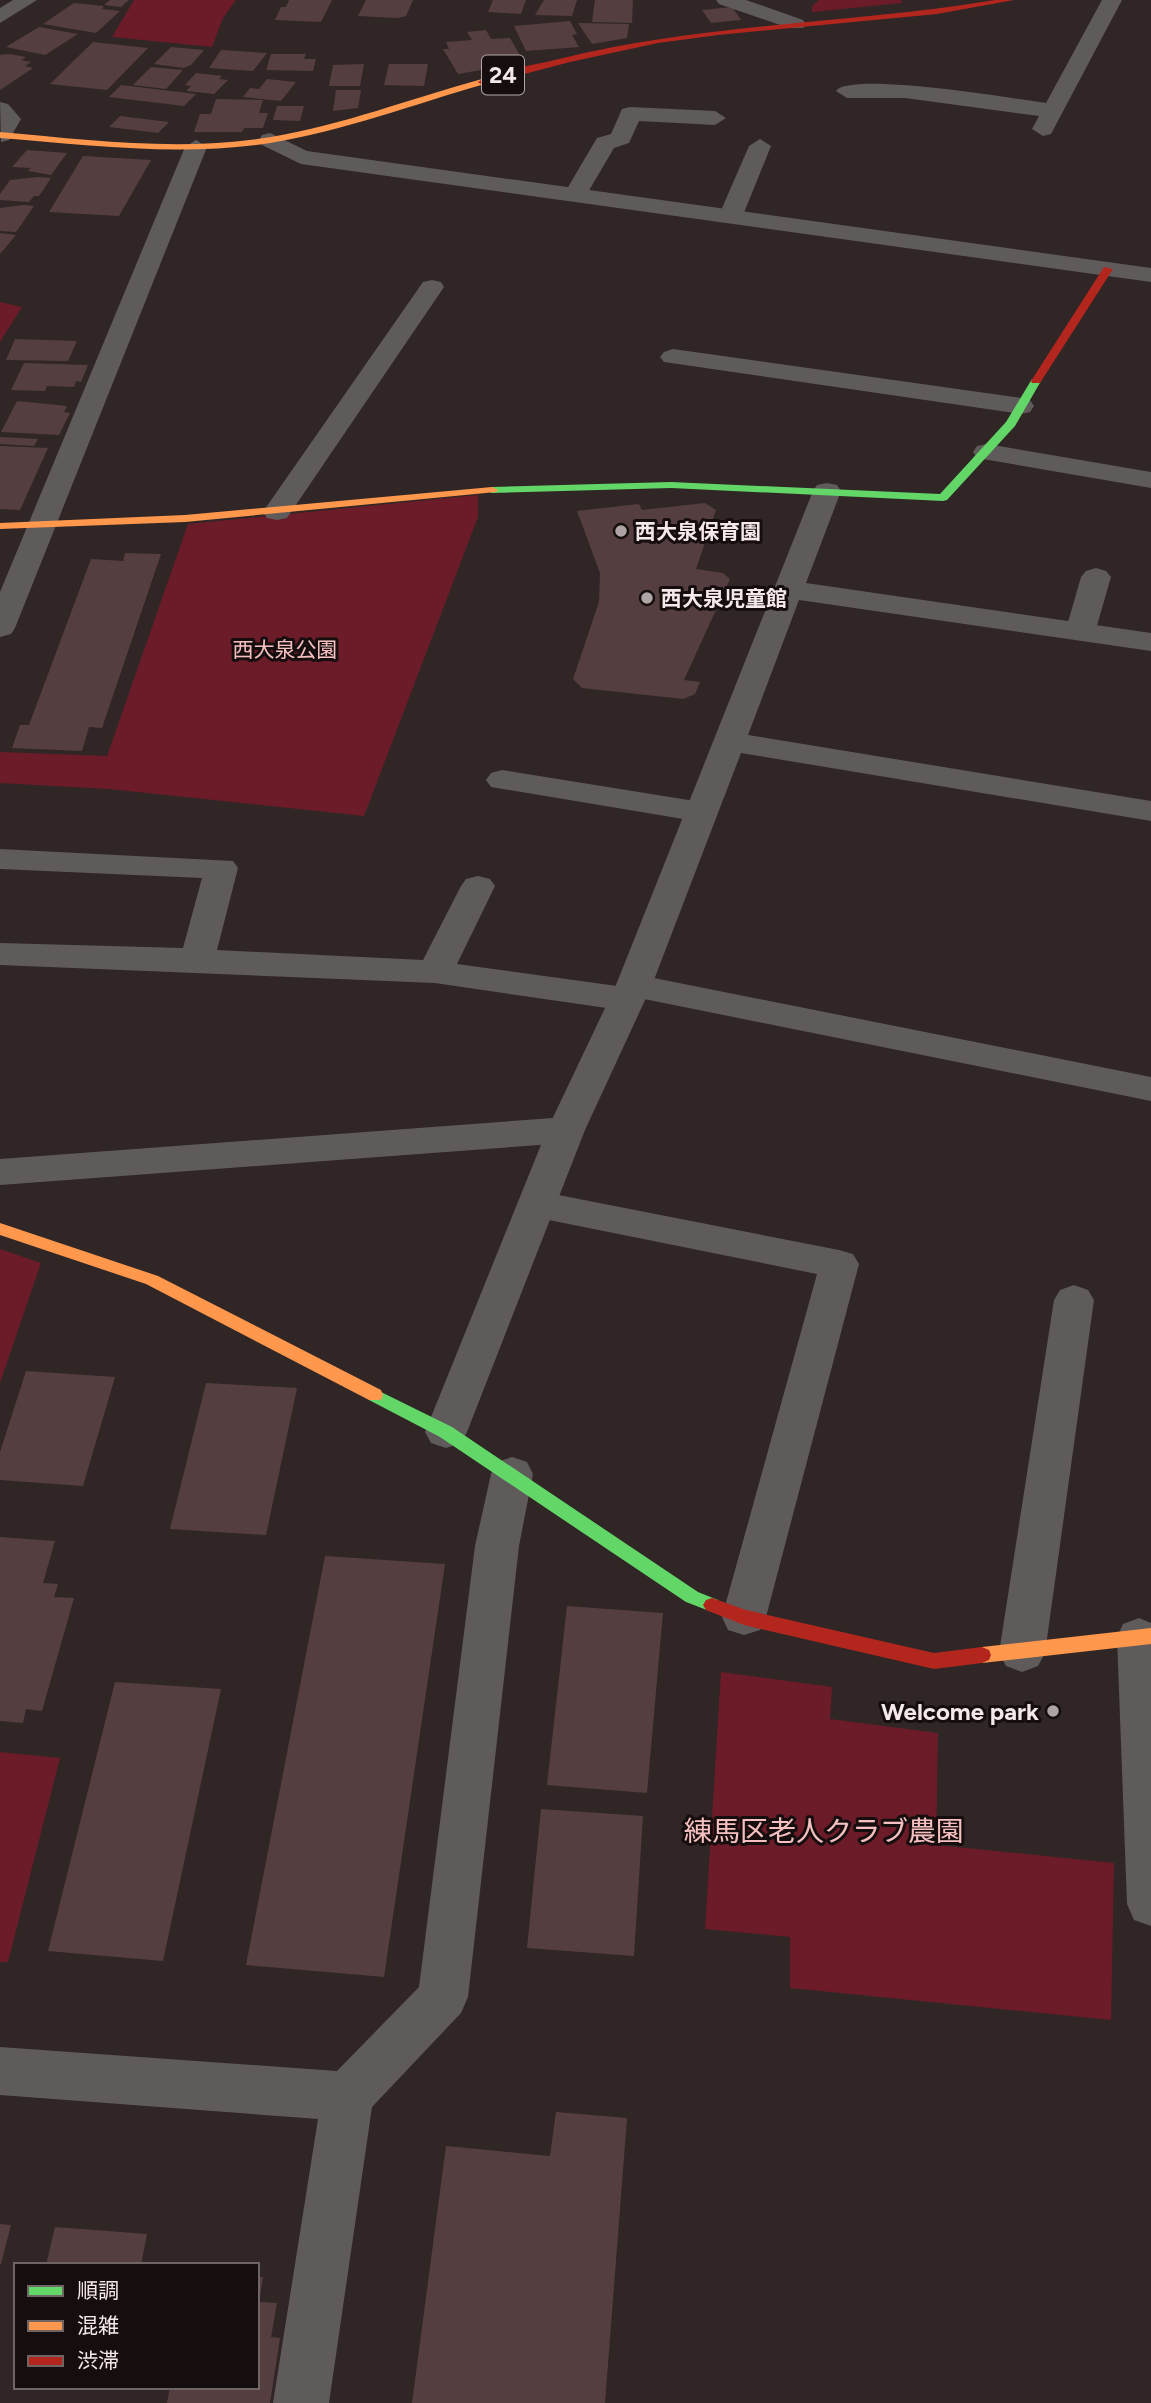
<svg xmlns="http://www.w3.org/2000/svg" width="1151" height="2403" viewBox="0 0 1151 2403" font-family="Figtree,'Noto Sans JP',sans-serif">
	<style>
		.green { fill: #6c1c28 }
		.building { fill: #553e40 }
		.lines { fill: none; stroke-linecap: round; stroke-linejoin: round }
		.lane { fill: #5f5b5b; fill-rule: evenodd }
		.street { fill: #5f5b5b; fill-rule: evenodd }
		.fast { fill: #63d668; fill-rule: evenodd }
		.slow { fill: #ff974d; fill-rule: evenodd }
		.jam { fill: #b3261e; fill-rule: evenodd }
		.poi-dot { fill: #afa4a4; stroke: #160e0e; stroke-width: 2.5 }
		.labels { text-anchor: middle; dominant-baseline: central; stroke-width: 6; stroke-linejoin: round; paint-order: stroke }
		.far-poi-label { font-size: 21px; font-weight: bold; fill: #f4e8e8; stroke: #160e0e; text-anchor: start }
		.far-park-label { font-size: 21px; fill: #f7c0c0; stroke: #160e0e }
		.shield { fill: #160e0e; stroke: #b1a7a7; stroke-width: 2 }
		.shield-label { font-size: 23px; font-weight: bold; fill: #f4e8e8 }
		.poi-label { font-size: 24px; font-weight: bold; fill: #f4e8e8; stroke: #160e0e; text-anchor: end }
		.near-park-label { font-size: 28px; fill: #f7c0c0; stroke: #160e0e }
	</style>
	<rect width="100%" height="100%" fill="#302626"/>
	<path class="green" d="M134,0H236L223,18L212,47L112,37Z
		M819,0H901L902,3L812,12V6Z
		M0,302L22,307L0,342Z
		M478,495V517L364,816L109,789L0,783V752L107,756L188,524Z
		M0,1249L41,1263L0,1383Z
		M721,1672L832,1687L830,1719L938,1733L936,1845L1114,1863L1111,2020L790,1988V1937L705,1929Z
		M0,1752L60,1758L8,1962H0Z"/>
	<path class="building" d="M110,0H129L121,7L104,5Z
		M289,0H332L321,22L275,20L281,7H286Z
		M366,0H413L406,16L398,18L358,16Z
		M493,0H526L521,14L488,12Z
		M544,0H577L572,16L535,15Z
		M595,0H633L632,23L592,22Z
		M74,3L104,6L102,9L120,11L96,33L43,24Z
		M732,7L741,20L711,23L702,10Z
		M570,21L577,34L572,35L579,47L526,51L514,26Z
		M578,23L629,24L627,38L592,44Z
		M39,27L78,34L45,55L6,47Z
		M486,30L491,39L510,38L522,59L502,61L504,66L458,74L443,49H449L446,42L472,40L467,32Z
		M93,42L148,48L107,90L50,84Z
		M171,47L204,50L191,65L184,68L154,64Z
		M221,50L267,53L253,71L209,68Z
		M9,54L26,57L21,60L31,62L25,66L33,68L0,90V55Z
		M271,54H306L304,59H316L313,71L266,70Z
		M364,64L360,86H329L333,65Z
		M389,64H428L424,86L384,85Z
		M151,67L183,70L166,89L133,85Z
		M196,73L222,76L219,79L228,80L214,94L186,91L191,86L185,85Z
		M267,79L296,82L281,101L243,97L250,88L259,89Z
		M121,85L196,94L184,106L109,97Z
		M336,90H361L358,108L333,111Z
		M216,99L263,100L259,113H268L263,128H244L242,132H194L200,114H211Z
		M277,106H304L300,121L273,120Z
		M120,116L169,122L158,133L109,127Z
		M27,150L67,153L51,175L28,171L31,168L12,167Z
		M83,156L151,160L119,216L49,212Z
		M38,177L51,178L39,196H34L29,202L0,200V194L10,180Z
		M24,205L34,206L16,232L0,231V208Z
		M0,233L16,235L0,254Z
		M15,339L77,341L68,361L6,360Z
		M24,363L88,365L81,382L76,381L74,387L47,386L45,391L11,390Z
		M17,401L67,406L64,412L70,413L59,435L1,432Z
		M0,437L38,439L34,446L0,444Z
		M0,446L48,448L20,510L0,509Z
		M705,503L716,510L696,569L723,573L730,579L684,680L700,682L695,694L683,699L582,688L573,679L599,602L600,573L577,511L639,504L642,510Z
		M125,553L161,554L102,728L89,727L82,751L12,748L20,725H29L91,559L123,561Z
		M26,1371L115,1377L83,1486L0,1480V1452Z
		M206,1383L297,1388L266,1535L170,1529Z
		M0,1537L55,1541L43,1583L58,1584L54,1597L74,1598L42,1711L26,1709L23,1723L0,1721Z
		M325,1556L445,1564L384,1977L246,1965Z
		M567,1606L663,1613L647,1793L547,1785Z
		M115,1682L221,1689L163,1961L48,1951Z
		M541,1809L643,1816L634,1956L527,1948Z
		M556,2112L627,2118L605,2403H412L446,2146L550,2156Z
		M0,2224L11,2225L1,2264H0Z
		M55,2227L147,2234L141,2265H46Z
		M257,2277H263L259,2302L277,2303L271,2337L280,2338L270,2403H167L170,2387H257Z"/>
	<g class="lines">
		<path class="lane" d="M13,0H37L0,23V8Z
			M1102,0H1122L1051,134L1043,136L1032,129L1039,116L905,98H847L836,91C850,71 1016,99 1046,103Z
			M630,107L715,111L726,118L715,125L639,121L629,143L614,148L584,199H568L564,194L594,143L597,138L611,134L622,109Z
			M760,139L771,146L743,215L739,220H723L719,215L749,146Z
			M432,280L441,282L444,287L287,518L277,520L267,518L263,512L267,506L423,282Z
			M673,349L1021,398L1030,400L1034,406L1030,412L1021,414L664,362L660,357L664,352Z
			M1096,568L1106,571L1111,577L1096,629L1092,635L1081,638L1070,635L1066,629L1081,577L1086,571Z
			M502,770L701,802L713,805L717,812L713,819L701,822L491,787L486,780L491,773Z
			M0,849L233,861L238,868L217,950L423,960L461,886L466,879L478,876L490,879L495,886L457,964L617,986L622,977L634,974L1151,1077V1101L644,999L640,1007L627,1011L435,983L0,965V943L183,948L202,878L0,869Z
			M566,1117L579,1121L585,1130L579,1139L566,1143L0,1185V1159Z
			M538,1191L839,1250L853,1254L859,1264L766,1617L760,1630L744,1635L728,1630L722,1617L817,1274L524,1215L519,1205L524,1195Z
			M1074,1285L1088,1290L1094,1300L1045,1653L1038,1666L1022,1672L1006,1666L999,1653L1054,1300L1060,1290Z
			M512,1457L527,1462L533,1474L519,1546L468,1997L461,2013L372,2107L329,2403H273L318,2119L0,2095V2047L337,2071L419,1987L475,1546L491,1474L497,1462Z
			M1139,1618L1151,1623V1926L1134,1920L1127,1904L1117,1637L1123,1624Z"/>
		<path class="street" d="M716,0H746L803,20L806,24L803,28H789L719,4Z
			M0,102L8,104L21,119L9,140L1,142Z
			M270,133L307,151L1151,268V282L301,164L262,145L259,140L262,135Z
			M196,140L207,147L15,628L11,634L0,637V592L185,147Z
			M987,444L1151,472V488L977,458L973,452L977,446Z
			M827,483L837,485L841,491L806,583L1151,633V651L799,600L748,735L1151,801V821L741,753L652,985L585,1130L467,1432L461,1443L446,1448L431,1443L425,1432L547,1130L616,985L813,491L817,485Z"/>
		<path class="fast" d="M1032,379L1041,381L1015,426L947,500L943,501L671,488L492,493L486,490L492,487L671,482L940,494L1006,422Z
			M375,1389L452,1427L698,1592L718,1600L721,1605L718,1610L712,1612L686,1602L440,1437L369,1400L367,1395L369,1390Z"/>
		<path class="slow" d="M482,79L485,80V84C414,104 344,131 270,143C180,157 90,145 0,138V132C90,140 181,152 271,137C343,125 412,98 482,79Z
			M492,487L498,490L496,492L185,522L0,529V523L185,515Z
			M0,1223L158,1276L381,1390L383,1395L381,1400H369L146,1284L0,1235Z
			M1151,1628V1644L982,1663L975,1660L973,1655L975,1650L982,1647Z"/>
		<path class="jam" d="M995,0H1014L937,14L718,35L658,43L570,62L482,85L478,82C496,70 536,65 559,59C702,23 850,24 995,0Z
			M1104,267L1113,269L1040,383H1032L1031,381Z
			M712,1598L746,1610L934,1653L982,1647L989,1650L991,1655L989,1660L982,1663L934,1669L744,1625L706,1610L703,1605L706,1600Z"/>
	</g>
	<g class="poi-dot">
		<circle cx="621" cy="531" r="7"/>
		<circle cx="647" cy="598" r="7"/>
		<circle cx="1053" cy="1711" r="7"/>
	</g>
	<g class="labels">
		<g class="far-poi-label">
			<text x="635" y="531">西大泉保育園</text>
			<text x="661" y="598">西大泉児童館</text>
		</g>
		<g class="far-park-label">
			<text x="285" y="649">西大泉公園</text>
		</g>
		<rect class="shield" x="482" y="55.5" width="42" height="39" rx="5"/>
		<g class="shield-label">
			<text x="503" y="75">24</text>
		</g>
		<g class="poi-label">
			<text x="1039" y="1711">Welcome park</text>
		</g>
		<g class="near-park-label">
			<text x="824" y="1831">練馬区老人クラブ農園</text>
		</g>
	</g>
	<rect x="14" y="2263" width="245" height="126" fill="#160e0e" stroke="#6f6565" stroke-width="2"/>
	<rect x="28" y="2286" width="35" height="10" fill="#63d668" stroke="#6f6565" stroke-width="2"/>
	<text x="77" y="2298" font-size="21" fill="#f4e8e8">順調</text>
	<rect x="28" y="2321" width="35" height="10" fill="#ff974d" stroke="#6f6565" stroke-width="2"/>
	<text x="77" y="2333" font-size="21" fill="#f4e8e8">混雑</text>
	<rect x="28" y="2356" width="35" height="10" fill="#b3261e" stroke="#6f6565" stroke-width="2"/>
	<text x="77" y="2368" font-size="21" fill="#f4e8e8">渋滞</text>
</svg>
